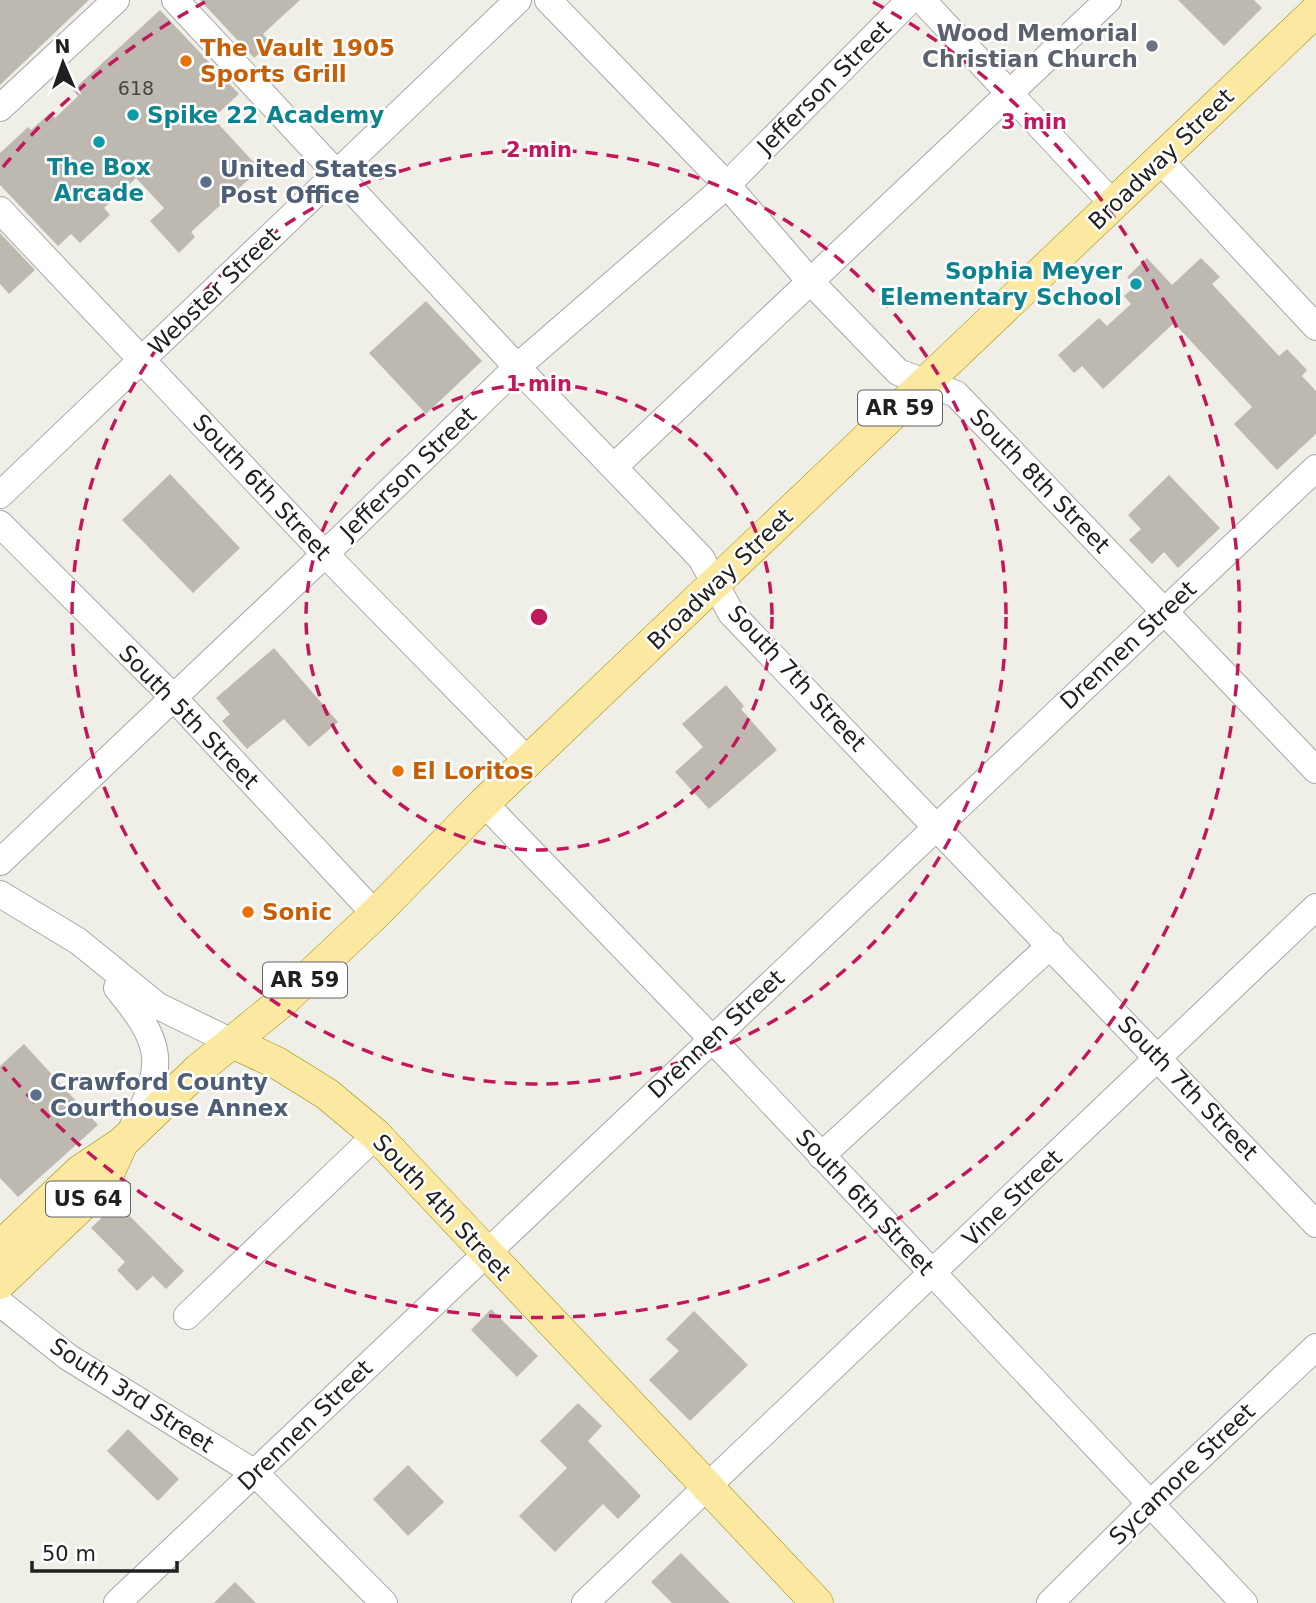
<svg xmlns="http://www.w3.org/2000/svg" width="1316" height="1603" viewBox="0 0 1316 1603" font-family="'DejaVu Sans',sans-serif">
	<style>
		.building { fill: #bdb9b0 }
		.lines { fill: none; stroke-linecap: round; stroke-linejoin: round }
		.minor-casing { stroke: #a7a7a7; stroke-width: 28 }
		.major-casing { stroke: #9b8b01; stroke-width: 33 }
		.minor { stroke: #fff; stroke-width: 26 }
		.major { stroke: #fbe9a1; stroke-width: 32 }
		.ring { fill: none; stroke: #c2185b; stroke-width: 3.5; stroke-dasharray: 12 9 }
		.worship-dot { fill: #6b7280; stroke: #fff; stroke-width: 2.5 }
		.food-dot { fill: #e8710a; stroke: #fff; stroke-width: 2.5 }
		.culture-dot { fill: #0f9aa8; stroke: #fff; stroke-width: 2.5 }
		.service-dot { fill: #5c6f8a; stroke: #fff; stroke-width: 2.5 }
		.labels { text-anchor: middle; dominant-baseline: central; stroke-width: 5; stroke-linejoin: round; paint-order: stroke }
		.number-label { font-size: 19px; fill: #474644 }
		.shield { fill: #fff; stroke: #636363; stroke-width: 2 }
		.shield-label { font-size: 21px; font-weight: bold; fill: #202020 }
		.worship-label { font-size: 23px; font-weight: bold; fill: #5b616d; stroke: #fff; text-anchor: end }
		.food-label { font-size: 23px; font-weight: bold; fill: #c56008; stroke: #fff; text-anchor: start }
		.street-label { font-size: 23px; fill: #202020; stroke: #fff }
		.culture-label { font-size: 23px; font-weight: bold; fill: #0d838f; stroke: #fff; text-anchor: start }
		.service-label { font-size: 23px; font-weight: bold; fill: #4e5e75; stroke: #fff; text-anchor: start }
		.centre { fill: #c2185b; stroke: #fff; stroke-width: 3.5 }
		.ring-label { font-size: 21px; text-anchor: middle; font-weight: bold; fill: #c2185b; stroke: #fff; stroke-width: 5; stroke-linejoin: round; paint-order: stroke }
	</style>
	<rect width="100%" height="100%" fill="#f0efe7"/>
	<path class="building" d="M0,0H89L0,85Z
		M200,0H300L263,34L271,43L254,58Z
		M1178,0H1254L1262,8L1224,46Z
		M160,10L239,94L213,118L260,169L191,232L195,237L179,253L150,221L164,208L136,178L104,208L110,215L80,243L71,234L58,246L0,185V153L28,127L31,130L50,113L55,118L78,96L73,90Z
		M0,233L35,270L9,294L0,284Z
		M1147,258L1172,285L1201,258L1220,277L1212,284L1279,356L1287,349L1307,370L1302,376L1316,391V434L1277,470L1234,424L1252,407L1174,323L1103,389L1082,366L1074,373L1058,355L1099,318L1107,326L1131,304L1124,296L1135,286L1127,277Z
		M426,301L482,361L426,414L369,353Z
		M170,474L240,548L193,593L122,520Z
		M1169,475L1220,528L1178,568L1164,552L1152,564L1129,540L1141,529L1128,515Z
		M274,648L338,722L309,747L284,719L247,749L222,721L230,714L216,698Z
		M726,685L744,706L741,709L777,750L709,809L675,772L703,747L682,724Z
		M24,1044L98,1125L18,1197L0,1178V1066Z
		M117,1203L184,1271L166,1289L153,1276L137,1291L117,1270L125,1262L91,1228Z
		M491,1309L538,1356L517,1377L471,1330Z
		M694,1311L748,1365L690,1421L649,1380L679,1351L666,1339Z
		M578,1403L602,1426L588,1441L641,1496L618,1519L603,1504L555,1552L519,1516L567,1468L540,1441Z
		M128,1429L179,1479L158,1501L107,1451Z
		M408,1465L444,1502L408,1536L373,1499Z
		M681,1553L730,1603H672L651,1582Z
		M235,1582L256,1603H214Z"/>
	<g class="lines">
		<defs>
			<path id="minor" d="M175,0L517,367L701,558L731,613L1316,1224
				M548,0L727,185L809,280L898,372L956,394L1316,770
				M922,0L1114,205
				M0,108L116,0
				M1160,160L1316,327
				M0,210L325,554L528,761
				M615,466L1108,0
				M0,495L518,0
				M0,524L174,698L375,914
				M484,803L711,1038L1244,1603
				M0,862L325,554L517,367L727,185L910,0
				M0,894L78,941L158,1006L232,1042
				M117,988C161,1041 168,1063 133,1126
				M821,1156L1051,945
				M0,1303L68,1357L255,1473L384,1603
				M187,1316L376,1135
				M117,1603L1316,468
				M585,1603L1316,907
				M1050,1603L1150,1504L1316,1347"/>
			<path id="major" d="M232,1042L277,1063L327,1094L376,1135L817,1603
				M0,1247L80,1171L122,1143L199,1069L284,1000L375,914L484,803L1316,11
				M0,1283L103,1185L122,1143"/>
		</defs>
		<use href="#minor" class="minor-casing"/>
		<use href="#major" class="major-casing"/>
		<use href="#minor" class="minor"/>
		<use href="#major" class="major"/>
	</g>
	<g class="ring">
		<circle cx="539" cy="617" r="233"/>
		<circle cx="539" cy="617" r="467"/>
		<path d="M3 167A700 700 0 0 1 205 2M873 2A700 700 0 1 1 3 1067"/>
	</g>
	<circle class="worship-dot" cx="1152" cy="46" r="7"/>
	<g class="food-dot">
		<circle cx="186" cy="61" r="7"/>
		<circle cx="398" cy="771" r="7"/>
		<circle cx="248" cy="912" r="7"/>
	</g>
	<g class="culture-dot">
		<circle cx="133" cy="115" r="7"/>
		<circle cx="99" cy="142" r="7"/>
		<circle cx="1136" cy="284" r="7"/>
	</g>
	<g class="service-dot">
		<circle cx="206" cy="182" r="7"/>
		<circle cx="36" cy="1095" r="7"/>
	</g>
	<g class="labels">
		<g class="number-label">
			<text x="136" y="88">618</text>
		</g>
		<g class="shield">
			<rect x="858" y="390.5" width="84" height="35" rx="5"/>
			<rect x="263" y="962.5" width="84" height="35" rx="5"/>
			<rect x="46" y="1181.5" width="84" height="35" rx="5"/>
		</g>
		<g class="shield-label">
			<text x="900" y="408">AR 59</text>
			<text x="305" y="980">AR 59</text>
			<text x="88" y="1199">US 64</text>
		</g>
		<g class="worship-label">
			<text x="1138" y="33">Wood Memorial<tspan x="1138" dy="26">Christian Church</tspan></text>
		</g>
		<g class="food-label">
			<text x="200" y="48">The Vault 1905<tspan x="200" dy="26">Sports Grill</tspan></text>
			<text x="412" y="771">El Loritos</text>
			<text x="262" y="912">Sonic</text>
		</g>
		<g class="street-label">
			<text transform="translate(824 87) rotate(-45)">Jefferson Street</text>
			<text transform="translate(1161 159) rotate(-44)">Broadway Street</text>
			<text transform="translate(214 291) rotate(-44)">Webster Street</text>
			<text transform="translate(408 473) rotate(-44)">Jefferson Street</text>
			<text transform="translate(1040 481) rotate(46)">South 8th Street</text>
			<text transform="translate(262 487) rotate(47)">South 6th Street</text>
			<text transform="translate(720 579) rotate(-44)">Broadway Street</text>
			<text transform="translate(1128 645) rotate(-43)">Drennen Street</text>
			<text transform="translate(797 678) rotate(47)">South 7th Street</text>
			<text transform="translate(189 717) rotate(46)">South 5th Street</text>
			<text transform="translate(716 1034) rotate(-43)">Drennen Street</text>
			<text transform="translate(1188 1088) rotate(46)">South 7th Street</text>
			<text transform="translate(1012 1198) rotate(-44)">Vine Street</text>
			<text transform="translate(865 1202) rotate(47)">South 6th Street</text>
			<text transform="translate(442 1207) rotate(47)">South 4th Street</text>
			<text transform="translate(132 1395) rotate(33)">South 3rd Street</text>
			<text transform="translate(305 1425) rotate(-44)">Drennen Street</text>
			<text transform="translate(1182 1474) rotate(-44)">Sycamore Street</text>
		</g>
		<g class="culture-label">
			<text x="147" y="115">Spike 22 Academy</text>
			<text x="99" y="167" text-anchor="middle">The Box<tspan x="99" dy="26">Arcade</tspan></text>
			<text x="1122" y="271" text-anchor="end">Sophia Meyer<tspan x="1122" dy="26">Elementary School</tspan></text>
		</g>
		<g class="service-label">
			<text x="220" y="169">United States<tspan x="220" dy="26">Post Office</tspan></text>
			<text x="50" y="1082">Crawford County<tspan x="50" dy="26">Courthouse Annex</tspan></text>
		</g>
	</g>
	<circle cx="539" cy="617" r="10" class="centre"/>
	<g class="ring-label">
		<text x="1034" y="129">3 min</text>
		<text x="539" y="157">2 min</text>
		<text x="539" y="391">1 min</text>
	</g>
	<g transform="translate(63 63) rotate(358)" stroke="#ffffff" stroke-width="5" paint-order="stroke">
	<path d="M0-5L12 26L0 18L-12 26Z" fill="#202020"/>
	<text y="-10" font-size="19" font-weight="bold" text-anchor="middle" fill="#202020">N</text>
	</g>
	<path d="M32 1561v10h145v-10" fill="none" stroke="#202020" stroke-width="3.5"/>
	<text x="42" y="1561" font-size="21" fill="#202020" stroke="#ffffff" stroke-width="5" paint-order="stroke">50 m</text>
</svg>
